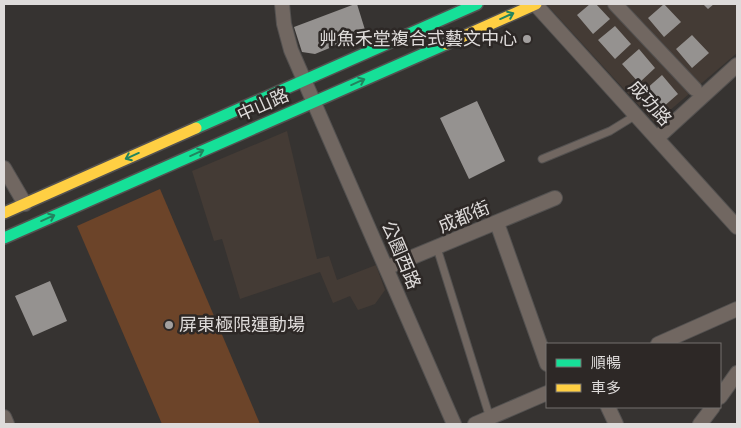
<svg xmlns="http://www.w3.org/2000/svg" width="741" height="428" viewBox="0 0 741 428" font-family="'Fira Sans Condensed','Noto Sans TC',sans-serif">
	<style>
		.built { fill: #443b35 }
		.green { fill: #6c4429 }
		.building { fill: #959290 }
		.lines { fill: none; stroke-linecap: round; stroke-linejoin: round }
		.lane-casing { stroke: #535150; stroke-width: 9 }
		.street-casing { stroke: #535150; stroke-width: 16 }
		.fast-casing { stroke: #535150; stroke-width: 14 }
		.slow-casing { stroke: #535150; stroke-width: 14 }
		.lane { stroke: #716761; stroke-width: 7 }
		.street { stroke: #716761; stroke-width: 14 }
		.fast { stroke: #16e098; stroke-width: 11 }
		.slow { stroke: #ffcf43; stroke-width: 11 }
		.oneway { stroke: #22845f }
		.poi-dot { fill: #a3a09f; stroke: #2d2826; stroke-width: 2 }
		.labels { text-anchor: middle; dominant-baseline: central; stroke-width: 5; stroke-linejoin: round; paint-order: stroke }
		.poi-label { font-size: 18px; fill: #dedbda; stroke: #2d2826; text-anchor: end }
		.street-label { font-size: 18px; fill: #dedbda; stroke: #2d2826 }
	</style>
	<rect width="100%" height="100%" fill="#363331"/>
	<path class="built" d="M546,4H737V53L655,123Z
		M287,131L317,259L329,256L337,280L376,265L385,290L375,304L358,310L350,296L333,303L320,272L240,299L222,239L214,241L192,171Z"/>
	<path class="green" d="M160,189L260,424H162L77,226Z"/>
	<path class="building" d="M355,4H357L366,33L315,54L302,52L294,27Z
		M590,4H596L610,19L593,34L577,15Z
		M664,4L681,22L664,37L648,18Z
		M703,4H714L708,9Z
		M615,26L631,44L615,59L598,40Z
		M692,35L709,53L692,68L676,49Z
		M639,49L655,68L639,83L622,64Z
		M662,75L678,94L662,108L645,90Z
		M477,101L505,161L469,179L440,118Z
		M50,281L67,321L33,336L15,296Z"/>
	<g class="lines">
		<defs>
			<path id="lane" d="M542,159L610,131L636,115
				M437,248L490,418"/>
			<path id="street" d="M282,4L284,24L291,50L454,424
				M535,4L737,227
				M615,4L695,89
				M657,138L737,65
				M4,168L25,204
				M497,223L547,364
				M386,268L555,198
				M658,344L737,309
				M720,397L737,373
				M608,407L616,424
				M4,417L7,424
				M475,424L547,393
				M700,424L713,407"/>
			<path id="fast" d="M196,128L477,4
				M4,238L446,44"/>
			<path id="slow" d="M446,44L536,4
				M4,213L196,128"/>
		</defs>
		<use href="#lane" class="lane-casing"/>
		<use href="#street" class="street-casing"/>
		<use href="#fast" class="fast-casing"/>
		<use href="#slow" class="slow-casing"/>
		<use href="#lane" class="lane"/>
		<use href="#street" class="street"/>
		<use href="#fast" class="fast"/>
		<use href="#slow" class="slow"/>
	</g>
	<defs><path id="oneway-shaft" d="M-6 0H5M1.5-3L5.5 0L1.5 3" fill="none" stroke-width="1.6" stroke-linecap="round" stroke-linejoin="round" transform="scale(1.25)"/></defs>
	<g class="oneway">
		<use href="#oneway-shaft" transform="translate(507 16) rotate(-24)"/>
		<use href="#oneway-shaft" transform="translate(358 82) rotate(-24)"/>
		<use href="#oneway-shaft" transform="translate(197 153) rotate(-24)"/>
		<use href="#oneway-shaft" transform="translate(132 156) rotate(156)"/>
		<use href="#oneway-shaft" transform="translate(48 218) rotate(-24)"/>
	</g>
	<g class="poi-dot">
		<circle cx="527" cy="39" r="5"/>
		<circle cx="169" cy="325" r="5"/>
	</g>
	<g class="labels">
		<g class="poi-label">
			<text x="517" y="39">艸魚禾堂複合式藝文中心</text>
			<text x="179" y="325" text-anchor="start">屏東極限運動場</text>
		</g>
		<g class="street-label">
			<text transform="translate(650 103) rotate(48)">成功路</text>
			<text transform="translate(263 105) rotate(-24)">中山路</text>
			<text transform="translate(464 217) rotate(-23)">成都街</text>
			<text transform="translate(401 255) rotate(67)">公園西路</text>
		</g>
	</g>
	<rect width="741" height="428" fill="none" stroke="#dedbda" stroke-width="10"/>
	<rect x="546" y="343" width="175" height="65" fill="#2d2826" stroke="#74706e"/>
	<rect x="556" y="359" width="25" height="8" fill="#16e098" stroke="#74706e"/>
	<text x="591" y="368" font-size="15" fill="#dedbda">順暢</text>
	<rect x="556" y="384" width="25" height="8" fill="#ffcf43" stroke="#74706e"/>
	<text x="591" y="393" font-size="15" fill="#dedbda">車多</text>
</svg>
